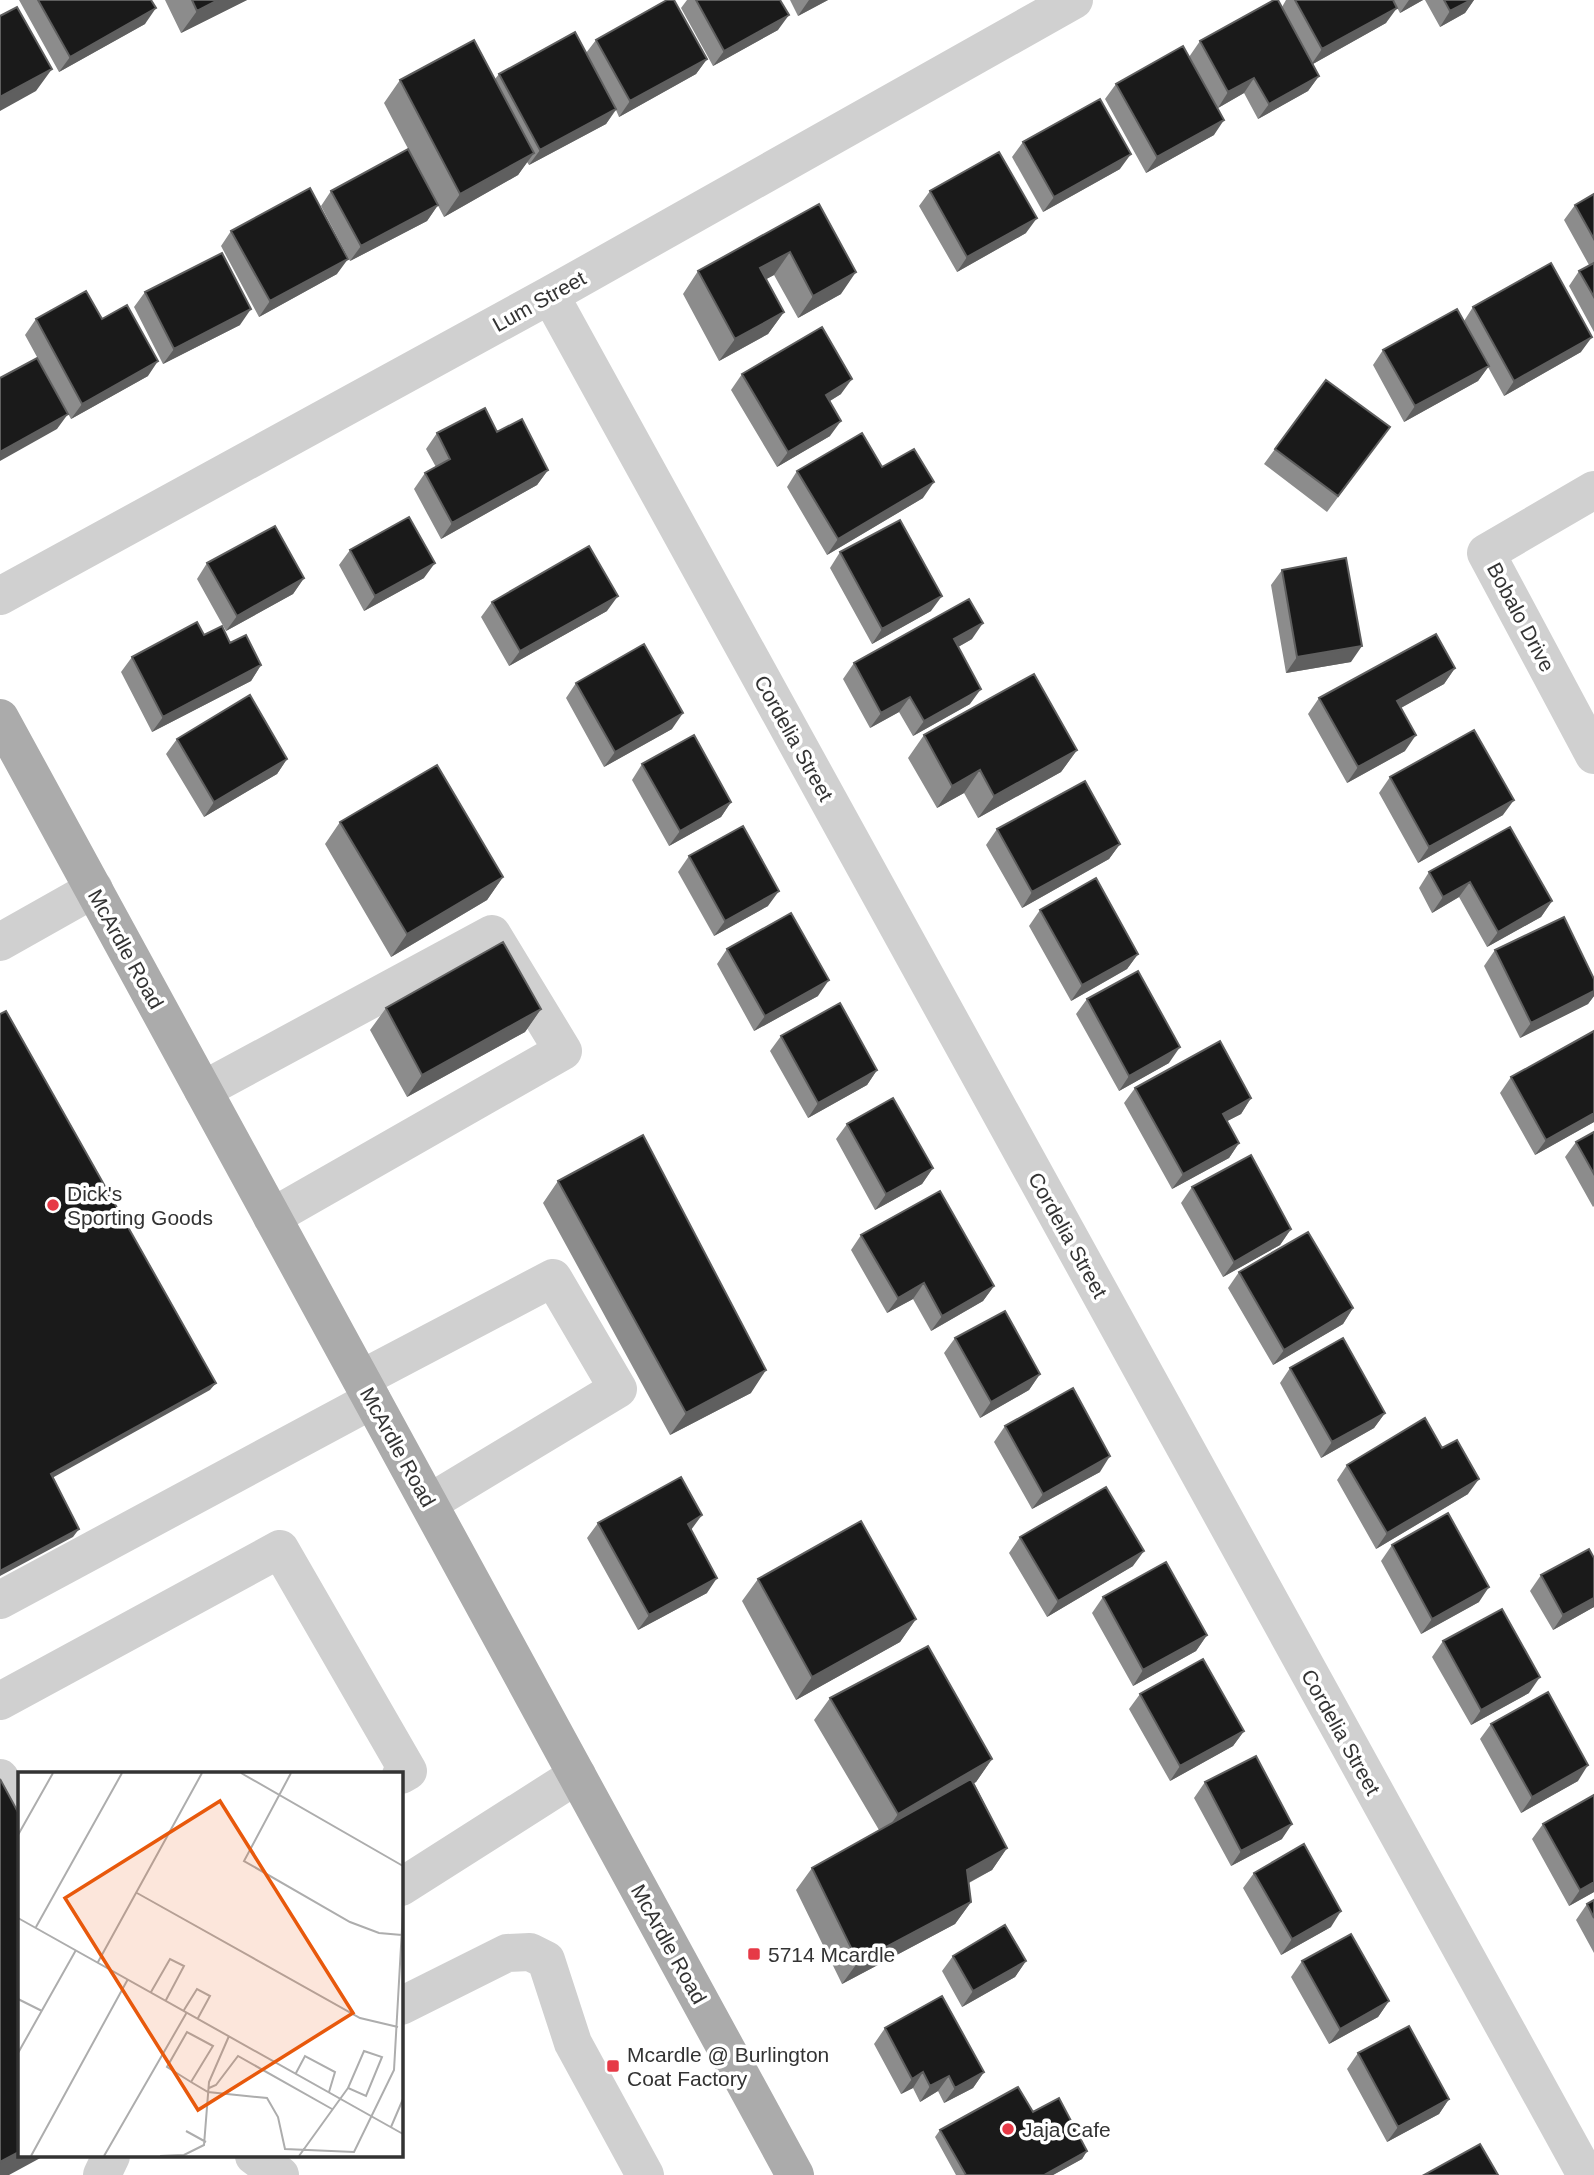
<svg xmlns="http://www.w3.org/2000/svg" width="1594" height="2175" viewBox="0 0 1594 2175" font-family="Arial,sans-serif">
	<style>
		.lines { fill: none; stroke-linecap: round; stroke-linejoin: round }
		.minor { stroke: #d0d0d0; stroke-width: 38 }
		.major { stroke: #ababab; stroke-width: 38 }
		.wall { fill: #8c8c8c }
		.shaded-wall { fill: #5f5f5f }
		.building { fill: #1a1a1a; stroke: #5f5f5f; stroke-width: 2 }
		.poi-dot { fill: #e63946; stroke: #fff; stroke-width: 2.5 }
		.labels { text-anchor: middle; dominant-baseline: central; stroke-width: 7; stroke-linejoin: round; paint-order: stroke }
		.street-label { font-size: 21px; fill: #333; stroke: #fff }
		.poi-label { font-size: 21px; fill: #333; stroke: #fff; text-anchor: start }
		.inset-road { fill: none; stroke: #adadad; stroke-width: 2 }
		.view { fill: #e8590c; fill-opacity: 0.15; stroke: #e8590c; stroke-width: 3.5 }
		.inset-edge { fill: none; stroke: #333; stroke-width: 3.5 }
	</style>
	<rect width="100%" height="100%" fill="#fff"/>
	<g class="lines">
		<path class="minor" d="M550,295L1586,2175
			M1594,490L1486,553L1594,755
			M0,596L550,295L1074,0
			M0,942L94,889
			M203,1090L492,934L563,1051L272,1217
			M361,1379L553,1278L618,1389L429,1503
			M0,1600L372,1400
			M0,1701L280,1549L408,1771L401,1775
			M0,1778L19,1818
			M401,1887L577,1775
			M401,2006L507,1953L530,1952L546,1960L573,2043L645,2175
			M254,2156L280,2175
			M102,2175L111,2156"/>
		<path class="major" d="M0,718L795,2175"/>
	</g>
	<path class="wall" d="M19,0H151L145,24L59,72Z
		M165,0H247L181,33Z
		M687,0H780L778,30L713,66L681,8Z
		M790,0H828L798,16Z
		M1286,0H1393L1386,23L1313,64L1319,76L1308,91L1258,119L1244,93L1218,108L1214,135L1146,173L1105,99L1116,84L1189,57L1200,41L1282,7Z
		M1393,0H1423L1400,13Z
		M1425,0H1474L1465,13L1440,27Z
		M596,40L707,59L696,74L619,117L616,110L606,124L529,165L527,162L518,175L444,217L384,103L400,80L495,79L499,74L586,53Z
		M1023,142L1120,169L1043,212L1012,157Z
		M331,191L438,205L427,221L350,261L321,206Z
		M930,191L1026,233L957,272L919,206Z
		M1594,194V332L1569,286L1579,271L1589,265L1564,220L1575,205Z
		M819,204L841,294L798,318L774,275L766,279L784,312L768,334L719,361L683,294L698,271Z
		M231,231L337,274L259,317L221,246Z
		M145,292L240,325L163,364L134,307Z
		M1473,307L1581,352L1504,396L1488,367L1478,381L1404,422L1373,365L1383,350L1464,321Z
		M36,319H102L148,376L71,419L25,335Z
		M742,374L841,394L830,401V436L777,467L731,390Z
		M1390,427L1327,512L1264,464L1275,449Z
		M497,432L548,470L537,485L441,539L414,489L425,473L436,467L426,449L437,433Z
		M882,467L923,498L827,555L787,487L797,471Z
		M350,550L424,578L364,611L339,565Z
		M840,552L931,611L872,644L830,568Z
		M207,563L304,578L293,594L226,631L197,579Z
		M1282,570L1351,662L1286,673L1271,585Z
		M492,602L607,611L509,666L481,617Z
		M204,635L230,643L261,665L251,681L152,732L121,672L132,657Z
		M972,639L958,647L970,704L913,736L899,712L870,728L843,679L854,663Z
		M1455,668L1444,684L1401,708L1405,751L1347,783L1308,714L1319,698Z
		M576,683L672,729L604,767L566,698Z
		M924,735L1077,750L1061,772L978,818L964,793L937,808L908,758Z
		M177,739L287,759L277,774L204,817L166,754Z
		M642,764L731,802L721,817L669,846L632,780Z
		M1390,777L1503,815L1418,863L1379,793Z
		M340,822L503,877L487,900L391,957L325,844Z
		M997,829L1120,844L1109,859L1022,908L986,845Z
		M689,856L768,906L714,936L678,872Z
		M1429,872L1552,901L1541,917L1487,947L1459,897L1432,913L1419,888Z
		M1040,910L1138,954L1127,969L1071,1001L1029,926Z
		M727,949L818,996L754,1031L717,964Z
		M1495,950L1594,979V996L1588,1004L1520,1038L1484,966Z
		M1087,999L1169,1063L1119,1091L1076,1014Z
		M386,1008L541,1009L525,1032L407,1097L370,1030Z
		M1594,1031V1122L1535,1155L1500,1093L1511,1077Z
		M781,1036L877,1070L867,1085L808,1118L770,1051Z
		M1135,1088L1251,1098L1241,1114L1227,1121L1239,1143L1229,1158L1172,1189L1124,1103Z
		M847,1124L933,1168L922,1184L875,1210L836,1139Z
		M1594,1132V1206L1593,1207L1565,1157L1576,1142Z
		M558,1181L751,1393L670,1435L543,1203Z
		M1192,1187L1291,1229L1280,1245L1223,1277L1181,1203Z
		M861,1235L994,1286L983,1301L931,1331L913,1299L887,1313L851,1250Z
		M1239,1272L1353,1308L1343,1324L1273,1365L1228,1288Z
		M955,1338L1040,1374L1029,1390L980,1418L944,1353Z
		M1290,1368L1385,1413L1374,1428L1321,1458L1280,1383Z
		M1005,1426L1100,1472L1032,1509L994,1442Z
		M1442,1448L1468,1494L1376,1549L1337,1480L1347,1465Z
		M598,1523L691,1530L707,1593L638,1630L587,1538Z
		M1020,1537L1133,1566L1047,1617L1009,1553Z
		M1392,1545L1479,1602L1421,1634L1381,1561Z
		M1594,1558V1607L1553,1630L1530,1591L1541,1575Z
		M758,1579L916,1619L900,1642L796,1700L742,1601Z
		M1103,1597L1207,1635L1196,1651L1133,1686L1092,1613Z
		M1443,1641L1529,1693L1471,1725L1432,1657Z
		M1140,1694L1244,1731L1233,1746L1170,1781L1129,1709Z
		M830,1698L992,1759L976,1782L974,1783L1007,1848L992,1870L969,1883L971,1902L955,1924L842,1984L796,1890L812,1868L879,1830L814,1720Z
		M1491,1724L1578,1781L1521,1813L1480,1739Z
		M1205,1782L1282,1839L1231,1866L1194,1798Z
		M1543,1824L1594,1892L1569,1906L1532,1839Z
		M1254,1873L1331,1927L1281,1955L1243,1888Z
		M1594,1900V1953L1576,1920L1587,1904Z
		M953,1956L1026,1961L1015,1977L962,2007L942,1971Z
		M1302,1961L1389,2001L1378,2017L1329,2044L1291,1977Z
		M885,2028L984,2072L973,2088L944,2103L938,2091L920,2102L913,2088L901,2094L874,2044Z
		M1358,2053L1449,2099L1439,2114L1387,2142L1347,2069Z
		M1033,2112L1087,2151L1082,2159L1053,2175H956L935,2137L940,2130Z"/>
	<path class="shaded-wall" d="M218,0H247L181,33L197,11Z
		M809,0H828L798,16Z
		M1409,0H1423L1400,13Z
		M1471,0H1474L1465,13L1440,27L1450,11Z
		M156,8L145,24L59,72L70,57Z
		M1397,8L1386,23L1311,65L1322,49Z
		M789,15L778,30L713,66L724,51Z
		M707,59L696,74L619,117L630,101Z
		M52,69L36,91L0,111V97Z
		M1319,76L1308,91L1258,119L1269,104Z
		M1254,78L1244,93L1218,108L1228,92Z
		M616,109L606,124L529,165L540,150Z
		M1224,120L1214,135L1146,173L1157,157Z
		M534,153L518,175L444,217L460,194Z
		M1131,154L1120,169L1043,212L1054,197Z
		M438,205L427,221L350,261L361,246Z
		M1037,218L1026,233L957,272L967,257Z
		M790,252L774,275L745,291L760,268Z
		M348,259L337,274L259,317L270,301Z
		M856,272L841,294L798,318L813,296Z
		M251,309L240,325L163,364L174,349Z
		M784,312L768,334L719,361L735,339Z
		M1592,337L1581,352L1504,396L1514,381Z
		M158,361L148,376L71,419L82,404Z
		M1489,366L1478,381L1404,422L1415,406Z
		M852,379L841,394L815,410L826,395Z
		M68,414L57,429L0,461V452Z
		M841,421L830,436L777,467L788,452Z
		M548,470L537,485L441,539L452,523Z
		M934,482L923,498L827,555L838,539Z
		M435,563L424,578L364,611L375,596Z
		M304,578L293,594L226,631L237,616Z
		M618,596L607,611L509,666L520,651Z
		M942,596L931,611L872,644L882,629Z
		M983,623L972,639L944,655L954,639Z
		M1362,646L1351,662L1286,673L1297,657Z
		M261,665L251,681L152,732L163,717Z
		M1455,668L1444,684L1386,716L1397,701Z
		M981,689L970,704L913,736L924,721Z
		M910,697L899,712L870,728L881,713Z
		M683,713L672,729L604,767L615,752Z
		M1416,735L1405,751L1347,783L1358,767Z
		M1077,750L1061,772L978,818L994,796Z
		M287,759L277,774L204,817L214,802Z
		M980,770L964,793L937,808L952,786Z
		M1514,800L1503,815L1418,863L1429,847Z
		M731,802L721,817L669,846L680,831Z
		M1120,844L1109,859L1022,908L1032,892Z
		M503,877L487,900L391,957L407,934Z
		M1470,882L1459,897L1432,913L1443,897Z
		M779,891L768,906L714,936L725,921Z
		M1552,901L1541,917L1487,947L1498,932Z
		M1138,954L1127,969L1071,1001L1082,985Z
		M829,980L818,996L754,1031L765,1016Z
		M1594,991V996L1588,1004L1520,1038L1531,1023Z
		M541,1009L525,1032L407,1097L422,1075Z
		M1180,1047L1169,1063L1119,1091L1129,1076Z
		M877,1070L867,1085L808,1118L818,1103Z
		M1251,1098L1241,1114L1212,1129L1223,1114Z
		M1594,1113V1122L1535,1155L1546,1140Z
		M1239,1143L1229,1158L1172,1189L1183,1174Z
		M933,1168L922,1184L875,1210L886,1194Z
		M1291,1229L1280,1245L1223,1277L1234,1262Z
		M924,1283L913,1299L887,1313L898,1298Z
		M994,1286L983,1301L931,1331L942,1316Z
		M1353,1308L1343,1324L1273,1365L1284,1350Z
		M766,1370L751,1393L670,1435L686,1413Z
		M1040,1374L1029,1390L980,1418L991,1402Z
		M216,1383L210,1390L45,1482L51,1474Z
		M1385,1413L1374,1428L1321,1458L1332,1442Z
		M1110,1456L1100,1472L1032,1509L1043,1494Z
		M1479,1479L1468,1494L1376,1549L1387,1533Z
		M702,1515L691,1530L688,1524Z
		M79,1529L73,1537L0,1576V1571Z
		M1144,1551L1133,1566L1047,1617L1058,1601Z
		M717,1578L707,1593L638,1630L649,1615Z
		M1489,1587L1479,1602L1421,1634L1432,1619Z
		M1594,1598V1607L1553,1630L1563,1615Z
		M916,1619L900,1642L796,1700L812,1677Z
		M1207,1635L1196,1651L1133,1686L1143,1670Z
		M1540,1677L1529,1693L1471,1725L1481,1710Z
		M1244,1731L1233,1746L1170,1781L1180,1766Z
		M992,1759L976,1782L882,1837L898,1814Z
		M1588,1765L1578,1781L1521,1813L1532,1797Z
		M1292,1824L1282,1839L1231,1866L1241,1851Z
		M1007,1848L992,1870L951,1892L967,1870Z
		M1594,1882V1892L1569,1906L1580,1890Z
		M971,1902L955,1924L842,1984L858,1962Z
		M1341,1911L1331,1927L1281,1955L1292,1939Z
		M1026,1961L1015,1977L962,2007L973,1991Z
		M1389,2001L1378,2017L1329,2044L1340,2029Z
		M923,2072L913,2088L901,2094L912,2079Z
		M984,2072L973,2088L944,2103L955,2088Z
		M949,2076L938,2091L920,2102L930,2086Z
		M1449,2099L1439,2114L1387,2142L1398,2127Z
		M1087,2151L1082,2159L1053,2175H1044Z
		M19,2152V2156H44L9,2175H0V2162Z"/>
	<path class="building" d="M38,0H151L156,8L70,57Z
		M192,0H218L197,11Z
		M667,0H674L707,59L630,101L596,40Z
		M696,0H780L789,15L724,51Z
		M1274,0H1278L1319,76L1269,104L1254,78L1228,92L1200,41Z
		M1295,0H1393L1397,8L1322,49Z
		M1444,0H1471L1450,11Z
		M17,7L52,69L0,97V16Z
		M575,32L616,109L540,150L499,74Z
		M474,40L534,153L460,194L400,80Z
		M1183,46L1224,120L1157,157L1116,84Z
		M1100,99L1131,154L1054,197L1023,142Z
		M408,149L438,205L361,246L331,191Z
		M999,152L1037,218L967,257L930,191Z
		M310,188L348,259L270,301L231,231Z
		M1594,194V239L1575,205Z
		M819,204L856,272L813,296L790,252L760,268L784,312L735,339L698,271Z
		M222,253L251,309L174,349L145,292Z
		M1551,263L1592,337L1514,381L1473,307Z
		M1594,263V297L1579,271Z
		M86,291L102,319L127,305L158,361L82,404L36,319Z
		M1457,309L1489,366L1415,406L1383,350Z
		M822,327L852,379L826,395L841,421L788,452L742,374Z
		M37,358L68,414L0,452V378Z
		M1326,380L1390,427L1338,496L1275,449Z
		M485,408L497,432L522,419L548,470L452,523L425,473L450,459L437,433Z
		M862,433L882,467L914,449L934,482L838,539L797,471Z
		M409,517L435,563L375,596L350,550Z
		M900,520L942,596L882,629L840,552Z
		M275,526L304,578L237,616L207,563Z
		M589,546L618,596L520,651L492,602Z
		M1346,558L1362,646L1297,657L1282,570Z
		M969,599L983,623L954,639L981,689L924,721L910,697L881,713L854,663Z
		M197,622L204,635L222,626L230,643L246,635L261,665L163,717L132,657Z
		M1436,634L1455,668L1397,701L1416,735L1358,767L1319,698Z
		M644,644L683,713L615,752L576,683Z
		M1034,674L1077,750L994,796L980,770L952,786L924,735Z
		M250,695L287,759L214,802L177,739Z
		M1474,730L1514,800L1429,847L1390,777Z
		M694,735L731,802L680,831L642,764Z
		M437,765L503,877L407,934L340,822Z
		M1085,781L1120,844L1032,892L997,829Z
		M743,826L779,891L725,921L689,856Z
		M1510,827L1552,901L1498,932L1470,882L1443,897L1429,872Z
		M1096,878L1138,954L1082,985L1040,910Z
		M791,913L829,980L765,1016L727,949Z
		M1564,917L1594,979V991L1531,1023L1495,950Z
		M503,942L541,1009L422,1075L386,1008Z
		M1138,971L1180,1047L1129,1076L1087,999Z
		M840,1003L877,1070L818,1103L781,1036Z
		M6,1011L216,1383L51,1474L79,1529L0,1571V1014Z
		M1594,1031V1113L1546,1140L1511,1077Z
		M1220,1041L1251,1098L1223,1114L1239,1143L1183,1174L1135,1088Z
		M893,1098L933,1168L886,1194L847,1124Z
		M1594,1132V1174L1576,1142Z
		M643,1135L766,1370L686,1413L558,1181Z
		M1251,1155L1291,1229L1234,1262L1192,1187Z
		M940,1191L994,1286L942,1316L924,1283L898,1298L861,1235Z
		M1308,1232L1353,1308L1284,1350L1239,1272Z
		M1005,1311L1040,1374L991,1402L955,1338Z
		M1343,1338L1385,1413L1332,1442L1290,1368Z
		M1073,1388L1110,1456L1043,1494L1005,1426Z
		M1425,1418L1442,1448L1457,1440L1479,1479L1387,1533L1347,1465Z
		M681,1477L702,1515L688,1524L717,1578L649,1615L598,1523Z
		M1106,1487L1144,1551L1058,1601L1020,1537Z
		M1448,1513L1489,1587L1432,1619L1392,1545Z
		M861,1521L916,1619L812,1677L758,1579Z
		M1589,1549L1594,1558V1598L1563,1615L1541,1575Z
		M1166,1562L1207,1635L1143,1670L1103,1597Z
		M1502,1609L1540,1677L1481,1710L1443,1641Z
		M928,1646L992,1759L898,1814L830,1698Z
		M1203,1659L1244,1731L1180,1766L1140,1694Z
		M1548,1692L1588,1765L1532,1797L1491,1724Z
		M1256,1756L1292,1824L1241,1851L1205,1782Z
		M0,1779L19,1814V2152L0,2162Z
		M971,1779L1007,1848L967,1870L971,1902L858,1962L812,1868Z
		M1594,1795V1882L1580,1890L1543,1824Z
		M1304,1844L1341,1911L1292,1939L1254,1873Z
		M1594,1900V1918L1587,1904Z
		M1005,1925L1026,1961L973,1991L953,1956Z
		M1351,1934L1389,2001L1340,2029L1302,1961Z
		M942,1996L984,2072L955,2088L949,2076L930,2086L923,2072L912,2079L885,2028Z
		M1409,2026L1449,2099L1398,2127L1358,2053Z
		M1018,2087L1033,2112L1059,2098L1087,2151L1044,2175H966L940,2130Z
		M1480,2144L1498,2175H1424Z"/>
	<g class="poi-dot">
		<circle cx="53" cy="1205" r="7"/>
		<rect x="747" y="1947" width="14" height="14" rx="3.5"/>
		<rect x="606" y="2059" width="14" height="14" rx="3.5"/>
		<circle cx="1008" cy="2129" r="7"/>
	</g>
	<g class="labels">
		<g class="street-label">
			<text transform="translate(539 301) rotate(-29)">Lum Street</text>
			<text transform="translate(1521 617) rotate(62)">Bobalo Drive</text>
			<text transform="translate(794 738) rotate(61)">Cordelia Street</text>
			<text transform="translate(126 949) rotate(61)">McArdle Road</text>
			<text transform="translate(1068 1235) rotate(61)">Cordelia Street</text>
			<text transform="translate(398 1447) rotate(61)">McArdle Road</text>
			<text transform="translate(1341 1732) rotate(61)">Cordelia Street</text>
			<text transform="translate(669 1944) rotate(61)">McArdle Road</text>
		</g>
		<g class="poi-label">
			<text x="67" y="1193">Dick's<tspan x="67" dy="24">Sporting Goods</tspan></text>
			<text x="768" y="1954">5714 Mcardle</text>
			<text x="627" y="2054">Mcardle @ Burlington<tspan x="627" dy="24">Coat Factory</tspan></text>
			<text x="1022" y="2129">Jaja Cafe</text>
		</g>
	</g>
	<g transform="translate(18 1772)">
		<rect width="385" height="385" fill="#fff"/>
		<path class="inset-road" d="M223,1L385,94M273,1L226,89L332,150L361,161L384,163M0,63L35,1M119,121L342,246L380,255M0,146L385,362M18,155L104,1M80,190L184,1M133,220L152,187L166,194L148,228M0,227L24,239M166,238L179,217L192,224L180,246M346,279L364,285L348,324L330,316ZM0,281L58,178M278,301L287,284L317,300L311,320M173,310L195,274L169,260L149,295L173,310L190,320L249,326L260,345L267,377L336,380L376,298L385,139M191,316L198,313L220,284L314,337M373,355L385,327M168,359L188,370M13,384L110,207M86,384L169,240M142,384L166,383L186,373L191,310L211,264M281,384L330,316"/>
		<path class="view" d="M202,29L335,241L180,338L47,126Z"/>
		<rect width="385" height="385" class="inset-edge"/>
	</g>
</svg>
